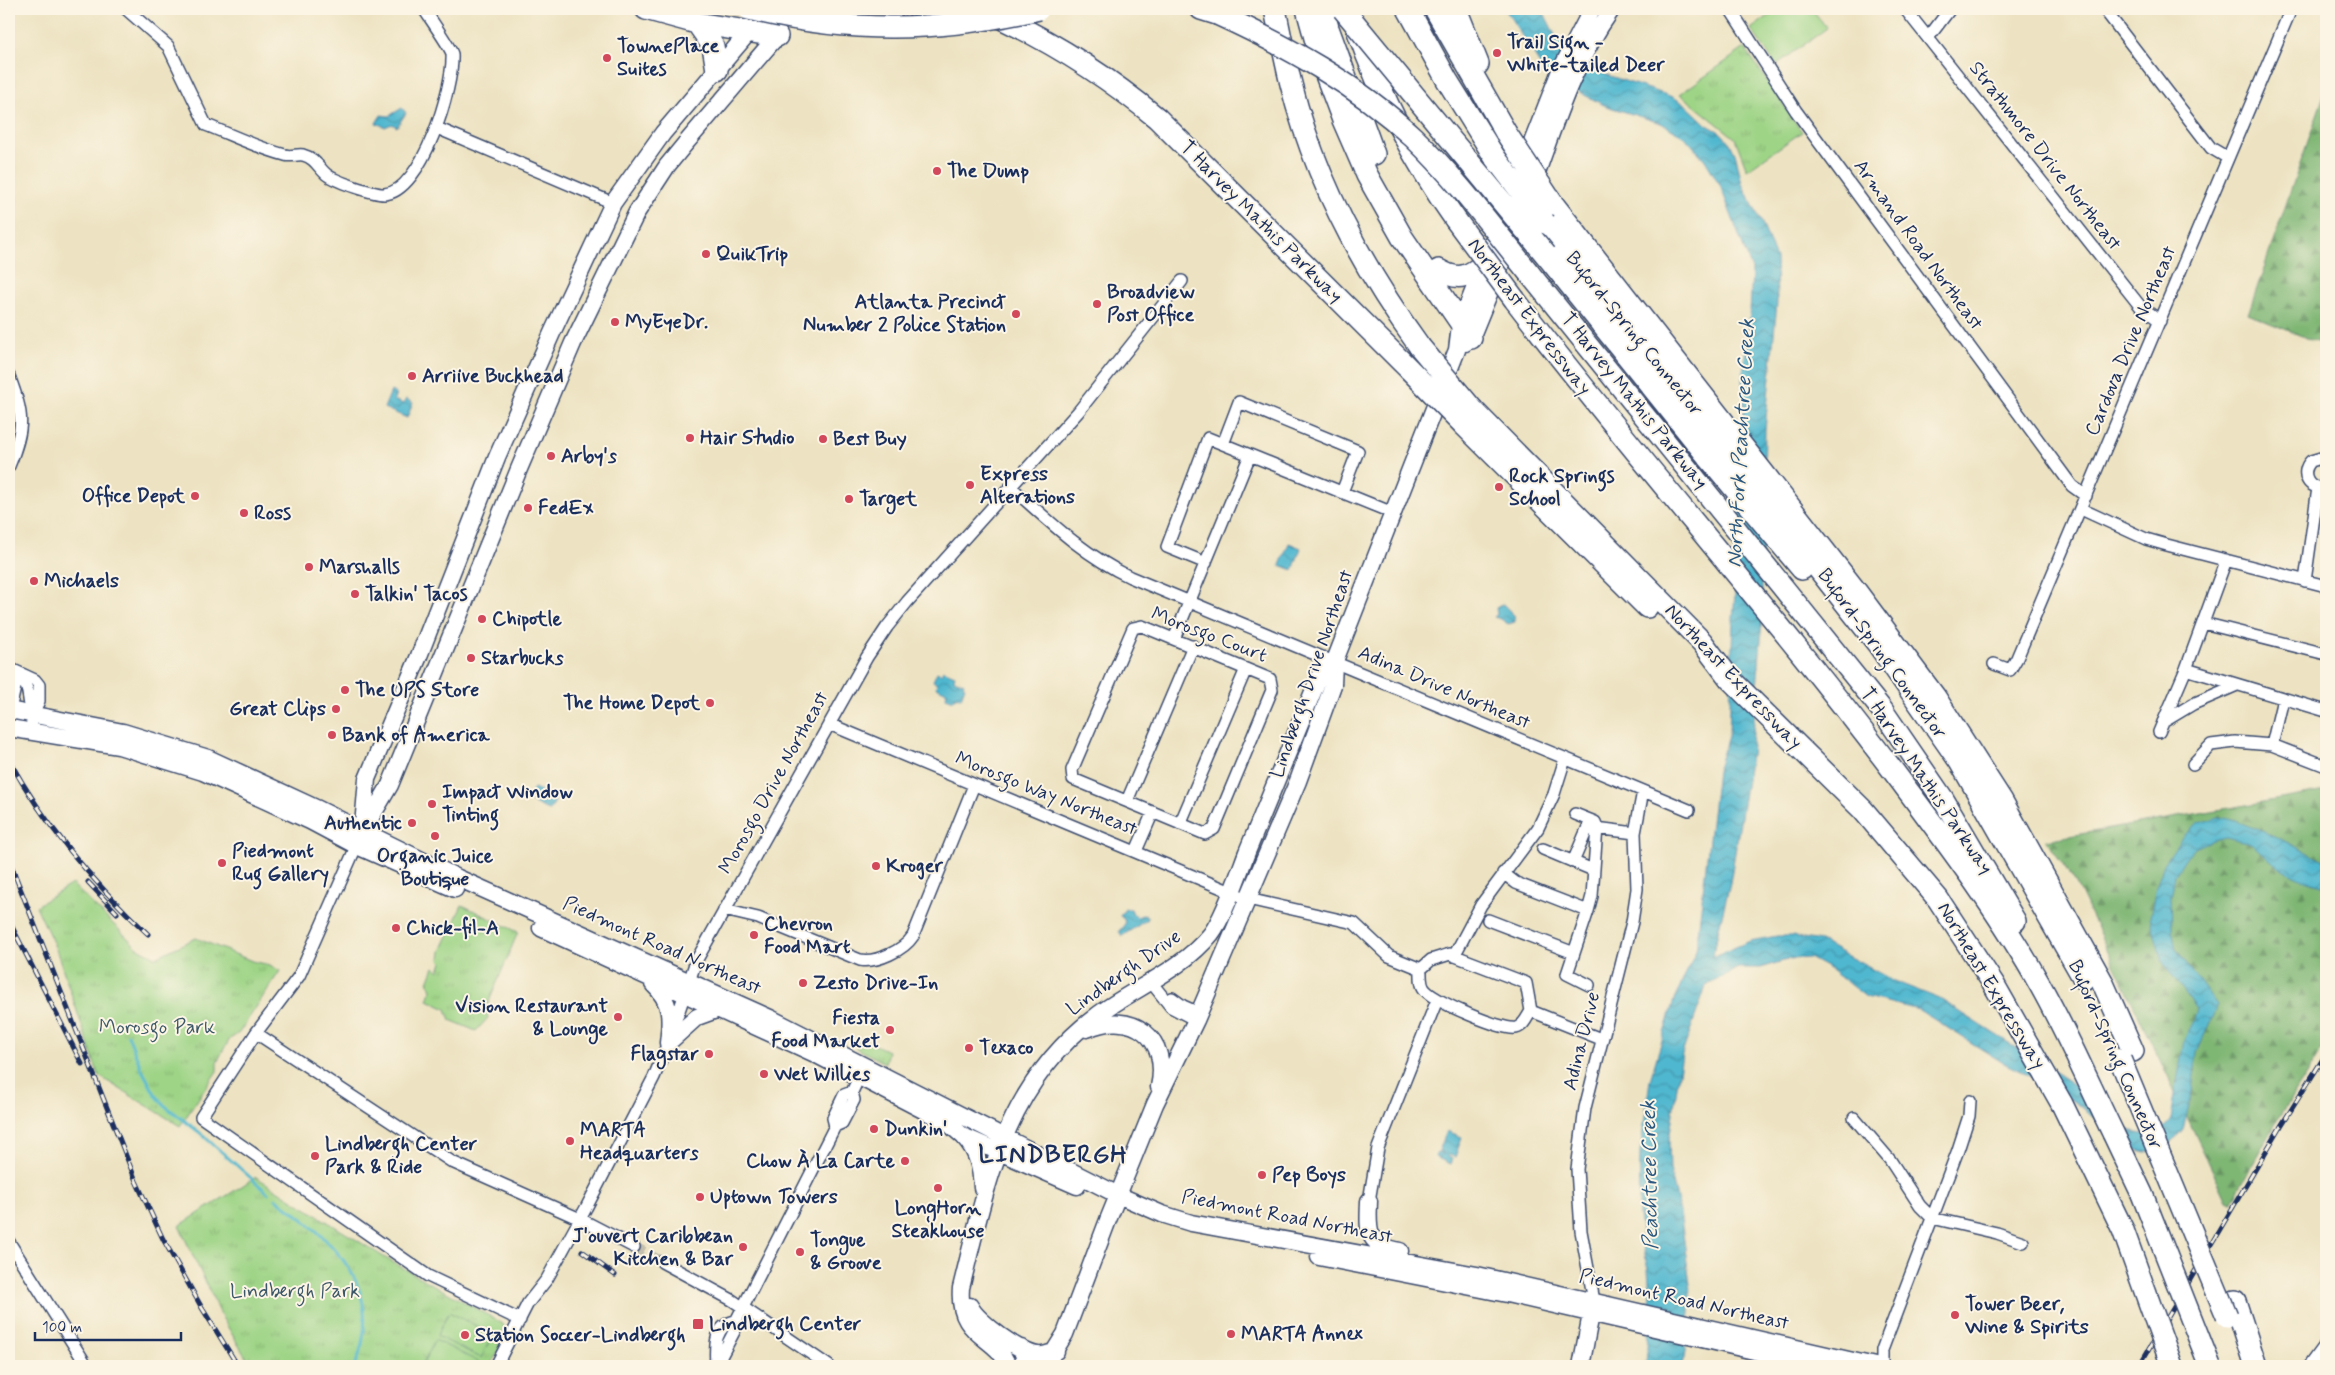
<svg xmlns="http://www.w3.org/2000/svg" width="2335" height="1375" viewBox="0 0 2335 1375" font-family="Mynerve,sans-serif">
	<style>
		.grass { fill: url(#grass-tufts); stroke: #5c8272 }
		.forest { fill: url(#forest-firs); stroke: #4c7268 }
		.garden { fill: #9ed486; stroke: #5c8272 }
		.water { fill: url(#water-waves); stroke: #367396 }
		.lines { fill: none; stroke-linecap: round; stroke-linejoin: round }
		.stream { stroke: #50b7cf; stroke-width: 3 }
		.street-tunnel { stroke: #c3bfae; stroke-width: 11; stroke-dasharray: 11 5.5; stroke-linecap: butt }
		.street-casing { stroke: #3a4a6d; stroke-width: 14 }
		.secondary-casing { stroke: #3a4a6d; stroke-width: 19 }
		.highway-casing { stroke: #3a4a6d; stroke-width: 24 }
		.street { stroke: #fff; stroke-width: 11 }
		.secondary { stroke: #fff; stroke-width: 16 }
		.highway { stroke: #fff; stroke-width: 21 }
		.rail-casing { stroke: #1b2f5e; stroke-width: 5 }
		.rail { stroke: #fcf5e5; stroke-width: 3; stroke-dasharray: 9; stroke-linecap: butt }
		.highway-bridge-casing { stroke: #3a4a6d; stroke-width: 24; stroke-linecap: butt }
		.highway-bridge { stroke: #fff; stroke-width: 21 }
		.poi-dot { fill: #d1495b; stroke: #fcf5e5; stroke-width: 2 }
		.labels { text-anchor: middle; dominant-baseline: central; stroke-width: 4; stroke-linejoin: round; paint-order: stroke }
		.poi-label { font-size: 20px; font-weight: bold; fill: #1b2f5e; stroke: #fcf5e5; text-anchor: start }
		.street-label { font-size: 20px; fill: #1b2f5e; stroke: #fcf5e5 }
		.park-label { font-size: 20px; fill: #3c5868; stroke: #fcf5e5 }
		.water-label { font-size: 21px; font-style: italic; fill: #2b5880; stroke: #fcf5e5 }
		.district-label { font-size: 25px; font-weight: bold; letter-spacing: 1px; fill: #1b2f5e; stroke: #fcf5e5 }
	</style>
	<defs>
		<pattern id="grass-tufts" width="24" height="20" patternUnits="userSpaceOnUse" patternTransform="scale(1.25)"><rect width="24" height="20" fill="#9ed486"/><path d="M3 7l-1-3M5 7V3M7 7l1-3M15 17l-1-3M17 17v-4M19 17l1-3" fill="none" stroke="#88b676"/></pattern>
		<pattern id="forest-firs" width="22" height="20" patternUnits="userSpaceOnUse" patternTransform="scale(1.25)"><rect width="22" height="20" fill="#7eb673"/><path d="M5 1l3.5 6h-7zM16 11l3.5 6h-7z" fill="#669462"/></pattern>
		<pattern id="water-waves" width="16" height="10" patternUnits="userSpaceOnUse" patternTransform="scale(1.25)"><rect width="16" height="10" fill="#50b7cf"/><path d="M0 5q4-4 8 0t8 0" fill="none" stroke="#4295ab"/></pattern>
	</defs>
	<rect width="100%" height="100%" fill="#fcf5e5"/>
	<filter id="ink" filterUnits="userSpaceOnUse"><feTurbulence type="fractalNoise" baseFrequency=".02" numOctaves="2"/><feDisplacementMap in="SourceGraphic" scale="10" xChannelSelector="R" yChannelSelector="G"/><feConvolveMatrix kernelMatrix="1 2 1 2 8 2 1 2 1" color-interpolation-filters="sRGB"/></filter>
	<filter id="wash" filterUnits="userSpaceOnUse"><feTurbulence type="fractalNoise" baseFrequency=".0096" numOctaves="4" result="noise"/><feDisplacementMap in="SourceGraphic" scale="20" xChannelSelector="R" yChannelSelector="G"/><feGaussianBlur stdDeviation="1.12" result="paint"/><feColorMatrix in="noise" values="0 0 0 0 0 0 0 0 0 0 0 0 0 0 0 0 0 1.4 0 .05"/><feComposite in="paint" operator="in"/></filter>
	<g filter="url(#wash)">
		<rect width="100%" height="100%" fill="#ede3c2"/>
		<path class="grass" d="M1745,48L1802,132L1747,170L1735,138L1680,94Z
			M72,884L138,948L156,957L196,938L252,961L270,965L280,971L239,1033L230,1039L222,1052L217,1063V1071L180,1126L99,1076L56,949L36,906Z
			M462,905L518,932L486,1009L488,1018L476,1031L450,1020L446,1009L428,1000L432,989L428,982L434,967L439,971L442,962L440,959L441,951Z
			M861,1038L888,1051L885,1063L856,1048Z
			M256,1177L387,1259L502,1323C512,1334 496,1354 490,1366H251L223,1319L179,1226Z"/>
		<path class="forest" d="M2326,89V346L2248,314Z
			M2326,791V1043L2276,1123L2231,1203L2227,1201L2074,880L2046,840Z"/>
		<path class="garden" d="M1778,9H1812L1827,28L1776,65L1751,29Z
			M449,1312L493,1334L481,1358L437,1336Z
			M435,1340L479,1362L477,1366H428L423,1364Z"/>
		<path class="water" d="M1505,9H1542L1555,35L1580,58L1604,74L1673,97L1686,105L1707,125L1720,132L1730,143L1736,156L1742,184L1762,223L1776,259L1777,303L1765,429L1761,641L1751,756L1730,883L1712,957L1750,941L1777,936H1792L1820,941L1894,981L1940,999L2081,1089L2118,1124L2128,1130L2148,1134L2157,1132L2168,1124L2171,1119L2184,1040L2194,1021L2197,1009L2162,961L2150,917L2156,887L2164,864L2183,836L2200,823L2219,817L2236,821L2274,836L2326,861V886L2304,880L2275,865L2251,843L2226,837L2213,840L2195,848L2186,858L2175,875L2171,897L2172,928L2176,949L2217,1006L2197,1052L2191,1099L2183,1129L2167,1148L2159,1151L2146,1152L2135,1149L2116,1140L2087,1111L2054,1088L2002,1062L1919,1010L1866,997L1831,970L1809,958L1790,959L1760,968H1738L1706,986L1682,1054L1669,1140L1670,1169L1680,1212L1690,1284V1313L1683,1366H1646L1650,1296L1648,1269L1642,1241L1639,1215L1640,1152L1650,1080L1674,1000L1696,951L1717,771L1729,733L1733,619L1739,541L1740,449L1744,409L1742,380L1750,313L1752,270L1720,185L1705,160L1686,138L1661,123L1606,106L1567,86L1543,69Z
			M402,108L406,113L397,127L392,124L385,127L376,123L381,115L389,116Z
			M391,391L396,394L394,400L403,404L406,399L413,403L407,418L384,408Z
			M1289,543L1301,548L1293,570L1280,565Z
			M1503,604L1514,615L1515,622L1508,624L1501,619L1494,617L1497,615L1496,608Z
			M943,670L955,675L954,679L964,683L963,686L965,687L961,698L956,696L954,700L946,697L947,692L936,687L937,683L933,681L937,672L941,674Z
			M534,788L555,797L556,799L550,811L528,800Z
			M1125,909H1131L1133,914L1137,917L1145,914L1148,919L1122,936L1119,931L1125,924L1124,919L1120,916Z
			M1447,1131L1462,1137L1455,1157L1449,1155L1448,1157L1453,1159L1451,1164L1435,1157L1437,1153L1443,1154V1152L1439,1151Z"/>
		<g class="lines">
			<path class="stream" d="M128,1035L141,1068L155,1094L164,1105L199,1132L268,1193
				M276,1199C334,1241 387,1288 355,1366"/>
		</g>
	</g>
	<g filter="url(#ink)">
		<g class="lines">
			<path class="street-tunnel" d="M634,1247L662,1262"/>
			<defs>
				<path id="street" d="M126,9L168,46L206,125C232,135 258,148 285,155C291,157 297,154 303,155C315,158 318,167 326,174C334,181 373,194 384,194C422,193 454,86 452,54C451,48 429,17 424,9
					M1730,9L1796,111L2072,486L2086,496
					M1905,9L2140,306L2160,321
					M2104,9L2211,148L2228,158
					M1928,38L1950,9
					M437,128L613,203
					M9,376C24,416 25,426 9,466
					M1223,444L1239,402L1358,451L1342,492
					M2326,460L2321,458L2311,461C2299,473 2309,492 2326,486
					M1011,487C1050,522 1082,554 1130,577L1689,810
					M2081,509L2146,539L2167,545L2326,586
					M1206,563L1167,547L1208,438L1250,455
					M2305,581L2318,488
					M2203,623L2326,654
					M1142,626L1270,679L1272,690L1214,829L1205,834L1073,779L1072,770L1133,628Z
					M1174,639L1250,455L1393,513
					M1994,664L2010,670L2017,658L2291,9
					M9,668L35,680L39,685V701L33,714L31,730
					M9,669L15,687L10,710
					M2186,669L2326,711
					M16,674C34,690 25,697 33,714
					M2163,722L2193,704L2237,685
					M829,724L1248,899L1354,923L1389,956L1421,969
					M2159,732L2186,669L2226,560
					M2272,745L2283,699
					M2193,764L2211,745L2235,742L2272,745L2326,766
					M1127,801L1193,646
					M1575,814L1595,822L1597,827L1592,896L1588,911
					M1180,824L1246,669
					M359,840L299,976L256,1033L201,1117L428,1276L520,1320
					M1543,849L1593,870
					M1136,851L1153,812
					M1573,862L1588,827L1635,833
					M724,910L758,918L860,960C877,963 904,950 913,936L974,785
					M1488,920L1574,953L1588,911L1516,883L1503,873
					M1574,953L1567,974L1589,985
					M1450,954L1526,983L1531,1011C1527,1017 1524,1026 1516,1028C1503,1031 1436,1002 1426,991C1420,986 1421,977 1421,969L1431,960Z
					M1454,956L1481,905L1538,828L1554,794L1565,759
					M1151,982L1171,1007L1196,1020
					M1172,998L1183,1006L1199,1013
					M1531,1011L1601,1039
					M256,1033L452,1162L580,1219L634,1247
					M1854,1118L1890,1160L1920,1206L1932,1218L1997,1233L2023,1242
					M835,1126L833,1118L844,1095L852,1092
					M1369,1201L1378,1148L1437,1000
					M9,1242L87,1366
					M662,1262L732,1300L829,1366
					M1594,1301L1581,1231L1577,1169L1585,1108L1632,922L1637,889L1635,833L1643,791
					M496,1366L528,1303L547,1279L586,1208L654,1077L668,1043L696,961L867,657L887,627L907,602L1078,412L1182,281
					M716,1366L736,1328V1321L835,1126L842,1123L854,1100L852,1092L859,1077
					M716,1366C715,1348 713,1325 736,1321
					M1882,1366V1350L1958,1150L1969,1116L1970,1101"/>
				<path id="secondary" d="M1522,168L1560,71L1592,9
					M1532,186C1556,121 1571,67 1612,9
					M1465,343L1471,338L1522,213
					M9,710L123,732L208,758L316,808L458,878L770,1018L1118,1195L1162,1214L1191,1223L1477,1275L1875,1366
					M9,728L119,746L203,772L310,821L357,846L455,889
					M363,826L367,779L419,656L497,457L552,333L613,203L663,133L749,32
					M363,831L390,785L519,469L573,343L637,212L667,166L685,144L777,36
					M541,928L813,1053L948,1123L963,1136L1077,1186
					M653,984C672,1002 671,1019 668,1043
					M1087,1029C1133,1009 1170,1038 1159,1087
					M668,1043L697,1017L716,1010
					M964,1137C978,1152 981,1169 982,1188
					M1369,1201C1368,1231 1365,1245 1400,1251
					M1319,1257L1507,1294L1819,1366
					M970,1306C976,1321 1022,1354 1038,1355C1044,1356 1050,1353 1056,1351
					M1021,1348L1024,1357L1023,1366
					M1008,1366C996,1334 957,1338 961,1288C987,1184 1004,1086 1095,1017C1133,988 1180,972 1211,934C1224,917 1239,873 1247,852C1272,791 1297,730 1322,670L1334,663
					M1045,1366L1065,1334L1108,1220L1155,1104L1196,1020L1298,781L1333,685L1334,663L1457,350L1460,325L1510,198
					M1581,1366L1593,1304"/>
				<path id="highway" d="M646,9L697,23L777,36
					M981,9C1045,37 1103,73 1157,118L1409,369
					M1201,9L1217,14
					M1275,9C1280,34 1285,59 1291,84C1315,180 1362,267 1420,347
					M1307,9L1323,67L1343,120L1367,175L1402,237L1471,338
					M1323,9L1328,28L1374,154
					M1408,9L1447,80L1496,159
					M1435,9L1506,133
					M1456,9L1478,64
					M697,23L713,46L717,70
					M1357,29C1381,97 1413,160 1455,219
					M1553,204L1855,590L1935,697L2002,801L2102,981L2133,1051
					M1545,223L1877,643L1960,762L2084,979
					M1546,255L1709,458L1802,569
					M1439,270C1459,282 1470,276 1486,262
					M1529,273L1882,710L1943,799L2015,921
					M1515,300C1640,463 1777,616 1900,780C1949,846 2000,913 2040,985C2067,1033 2089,1084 2113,1133
					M1473,410L1702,642L1730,679L1863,810L1938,899L1993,983L2062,1104
					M1465,426L1647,607
					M2235,1301L2256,1366
					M2315,1366L2326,1351"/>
			</defs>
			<use href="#street" class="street-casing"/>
			<use href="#secondary" class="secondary-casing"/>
			<use href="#highway" class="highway-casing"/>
			<use href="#street" class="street"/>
			<use href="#secondary" class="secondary"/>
			<use href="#highway" class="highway"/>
			<defs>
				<path id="rail" d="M9,760C45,825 93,883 148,934
					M9,860L136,1181L163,1239L202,1308L238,1366
					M88,882L117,913
					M9,921L82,1064
					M582,1251L615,1275
					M2139,1366L2281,1126L2326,1054"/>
			</defs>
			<use href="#rail" class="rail-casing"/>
			<use href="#rail" class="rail"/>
			<defs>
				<path id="highway-bridge" d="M749,9C850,34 938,32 1039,9
					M1343,9L1546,255
					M1217,14C1287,46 1356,84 1413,137C1456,178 1492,227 1529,273
					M1506,133L1553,204
					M1496,159L1545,223
					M1455,219L1515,300
					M1420,347L1473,410
					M1409,369L1465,426
					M2120,1059L2227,1316
					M2062,1104L2123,1230L2172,1366
					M2113,1133L2142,1194L2210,1366"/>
			</defs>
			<use href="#highway-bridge" class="highway-bridge-casing"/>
			<use href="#highway-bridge" class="highway-bridge"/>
		</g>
	</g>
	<g class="poi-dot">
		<circle cx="1497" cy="53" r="5"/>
		<circle cx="607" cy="58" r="5"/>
		<circle cx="937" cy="171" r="5"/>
		<circle cx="706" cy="254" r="5"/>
		<circle cx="1097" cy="304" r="5"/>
		<circle cx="1016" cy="314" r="5"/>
		<circle cx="615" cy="322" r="5"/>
		<circle cx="412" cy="376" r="5"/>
		<circle cx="690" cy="438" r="5"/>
		<circle cx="823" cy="439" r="5"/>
		<circle cx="551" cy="456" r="5"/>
		<circle cx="970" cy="485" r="5"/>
		<circle cx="1499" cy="487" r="5"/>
		<circle cx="195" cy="496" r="5"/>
		<circle cx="849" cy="499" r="5"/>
		<circle cx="528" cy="508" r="5"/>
		<circle cx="244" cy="513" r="5"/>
		<circle cx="309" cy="567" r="5"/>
		<circle cx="34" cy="581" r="5"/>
		<circle cx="355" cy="594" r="5"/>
		<circle cx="482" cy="619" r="5"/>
		<circle cx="471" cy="658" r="5"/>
		<circle cx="345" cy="690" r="5"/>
		<circle cx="710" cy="703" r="5"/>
		<circle cx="336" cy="709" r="5"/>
		<circle cx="332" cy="735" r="5"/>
		<circle cx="432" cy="804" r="5"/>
		<circle cx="412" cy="823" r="5"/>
		<circle cx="435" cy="836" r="5"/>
		<circle cx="222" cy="863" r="5"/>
		<circle cx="876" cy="866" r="5"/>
		<circle cx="396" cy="928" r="5"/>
		<circle cx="754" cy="935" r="5"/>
		<circle cx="803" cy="983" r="5"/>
		<circle cx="618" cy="1017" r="5"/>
		<circle cx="890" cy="1030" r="5"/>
		<circle cx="969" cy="1048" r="5"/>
		<circle cx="709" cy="1054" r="5"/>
		<circle cx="764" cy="1074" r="5"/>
		<circle cx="874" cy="1129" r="5"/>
		<circle cx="570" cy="1141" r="5"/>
		<circle cx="315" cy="1156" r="5"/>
		<circle cx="905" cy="1161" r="5"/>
		<circle cx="1262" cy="1175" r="5"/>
		<circle cx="938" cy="1188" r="5"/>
		<circle cx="700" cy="1197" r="5"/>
		<circle cx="743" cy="1247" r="5"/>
		<circle cx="800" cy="1252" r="5"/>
		<circle cx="1955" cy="1315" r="5"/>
		<rect x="692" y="1318" width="12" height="12" rx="2.5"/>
		<circle cx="1231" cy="1334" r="5"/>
		<circle cx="465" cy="1335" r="5"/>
	</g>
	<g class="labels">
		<g class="poi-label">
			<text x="1507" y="42">Trail Sign -<tspan x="1507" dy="23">White-tailed Deer</tspan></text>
			<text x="617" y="46">TownePlace<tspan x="617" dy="23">Suites</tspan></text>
			<text x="947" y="171">The Dump</text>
			<text x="716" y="254">QuikTrip</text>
			<text x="1107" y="292">Broadview<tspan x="1107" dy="23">Post Office</tspan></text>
			<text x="1006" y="302" text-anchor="end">Atlanta Precinct<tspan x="1006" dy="23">Number 2 Police Station</tspan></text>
			<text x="625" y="322">MyEyeDr.</text>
			<text x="422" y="376">Arriive Buckhead</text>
			<text x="700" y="438">Hair Studio</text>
			<text x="833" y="439">Best Buy</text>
			<text x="561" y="456">Arby's</text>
			<text x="980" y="474">Express<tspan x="980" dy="23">Alterations</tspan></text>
			<text x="1509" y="476">Rock Springs<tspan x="1509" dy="23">School</tspan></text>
			<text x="185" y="496" text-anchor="end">Office Depot</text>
			<text x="859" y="499">Target</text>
			<text x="538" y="508">FedEx</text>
			<text x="254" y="513">Ross</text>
			<text x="319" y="567">Marshalls</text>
			<text x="44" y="581">Michaels</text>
			<text x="365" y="594">Talkin' Tacos</text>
			<text x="492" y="619">Chipotle</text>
			<text x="481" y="658">Starbucks</text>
			<text x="355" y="690">The UPS Store</text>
			<text x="700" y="703" text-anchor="end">The Home Depot</text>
			<text x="326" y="709" text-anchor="end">Great Clips</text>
			<text x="342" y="735">Bank of America</text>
			<text x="442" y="792">Impact Window<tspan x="442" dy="23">Tinting</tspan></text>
			<text x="402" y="823" text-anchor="end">Authentic</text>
			<text x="232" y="851">Piedmont<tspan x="232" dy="23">Rug Gallery</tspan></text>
			<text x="435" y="856" text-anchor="middle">Organic Juice<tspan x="435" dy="23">Boutique</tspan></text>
			<text x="886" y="866">Kroger</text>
			<text x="764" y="924">Chevron<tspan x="764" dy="23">Food Mart</tspan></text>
			<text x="406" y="928">Chick-fil-A</text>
			<text x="813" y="983">Zesto Drive-In</text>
			<text x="608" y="1006" text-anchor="end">Vision Restaurant<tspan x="608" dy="23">&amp; Lounge</tspan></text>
			<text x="880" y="1018" text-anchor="end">Fiesta<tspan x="880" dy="23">Food Market</tspan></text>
			<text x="979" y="1048">Texaco</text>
			<text x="699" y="1054" text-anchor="end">Flagstar</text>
			<text x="774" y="1074">Wet Willies</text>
			<text x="884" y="1129">Dunkin'</text>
			<text x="580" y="1130">MARTA<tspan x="580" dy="23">Headquarters</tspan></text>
			<text x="325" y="1144">Lindbergh Center<tspan x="325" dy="23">Park &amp; Ride</tspan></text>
			<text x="895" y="1161" text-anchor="end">Chow À La Carte</text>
			<text x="1272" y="1175">Pep Boys</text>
			<text x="710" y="1197">Uptown Towers</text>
			<text x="938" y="1208" text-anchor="middle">LongHorn<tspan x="938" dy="23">Steakhouse</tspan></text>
			<text x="733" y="1236" text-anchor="end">J'ouvert Caribbean<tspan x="733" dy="23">Kitchen &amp; Bar</tspan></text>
			<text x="810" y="1240">Tongue<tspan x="810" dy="23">&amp; Groove</tspan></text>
			<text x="1965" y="1304">Tower Beer,<tspan x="1965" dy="23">Wine &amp; Spirits</tspan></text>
			<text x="709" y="1324">Lindbergh Center</text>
			<text x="1241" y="1334">MARTA Annex</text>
			<text x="475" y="1335">Station Soccer-Lindbergh</text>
		</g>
		<g class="street-label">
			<text transform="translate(2045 156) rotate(52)">Strathmore Drive Northeast</text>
			<text transform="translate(1261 222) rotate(45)">T Harvey Mathis Parkway</text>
			<text transform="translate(1918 245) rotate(54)">Armand Road Northeast</text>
			<text transform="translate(1529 317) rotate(53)">Northeast Expressway</text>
			<text transform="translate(1634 334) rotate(51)">Buford-Spring Connector</text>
			<text transform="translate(2131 341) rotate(-67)">Cardova Drive Northeast</text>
			<text transform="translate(1634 401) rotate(51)">T Harvey Mathis Parkway</text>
			<text transform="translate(1209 635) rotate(21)">Morosgo Court</text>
			<text transform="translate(1882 654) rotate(54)">Buford-Spring Connector</text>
			<text transform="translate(1312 674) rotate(-71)">Lindbergh Drive Northeast</text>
			<text transform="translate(1733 677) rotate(47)">Northeast Expressway</text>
			<text transform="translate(1444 688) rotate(23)">Adina Drive Northeast</text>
			<text transform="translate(1926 781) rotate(56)">T Harvey Mathis Parkway</text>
			<text transform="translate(774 783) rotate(-61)">Morosgo Drive Northeast</text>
			<text transform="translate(1046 794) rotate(22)">Morosgo Way Northeast</text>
			<text transform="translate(662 946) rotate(24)">Piedmont Road Northeast</text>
			<text transform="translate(1124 973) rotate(-35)">Lindbergh Drive</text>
			<text transform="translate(1991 986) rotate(59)">Northeast Expressway</text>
			<text transform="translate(1582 1041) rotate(-76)">Adina Drive</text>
			<text transform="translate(2115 1055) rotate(66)">Buford-Spring Connector</text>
			<text transform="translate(1287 1217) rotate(11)">Piedmont Road Northeast</text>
			<text transform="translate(1684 1300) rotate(13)">Piedmont Road Northeast</text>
		</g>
		<g class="park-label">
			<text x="157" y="1027">Morosgo Park</text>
			<text x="295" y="1291">Lindbergh Park</text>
		</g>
		<g class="water-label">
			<text transform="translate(1741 443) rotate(-87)">North Fork Peachtree Creek</text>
			<text transform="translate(1650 1175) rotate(-91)">Peachtree Creek</text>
		</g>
		<g class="district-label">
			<text x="1053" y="1155">LINDBERGH</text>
		</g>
	</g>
	<rect width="2335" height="1375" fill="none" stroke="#fcf5e5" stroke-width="30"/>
	<path d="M35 1332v8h146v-8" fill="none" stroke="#1b2f5e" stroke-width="2.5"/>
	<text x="42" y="1332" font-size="15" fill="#1b2f5e" stroke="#fcf5e5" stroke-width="4" paint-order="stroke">100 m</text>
</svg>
